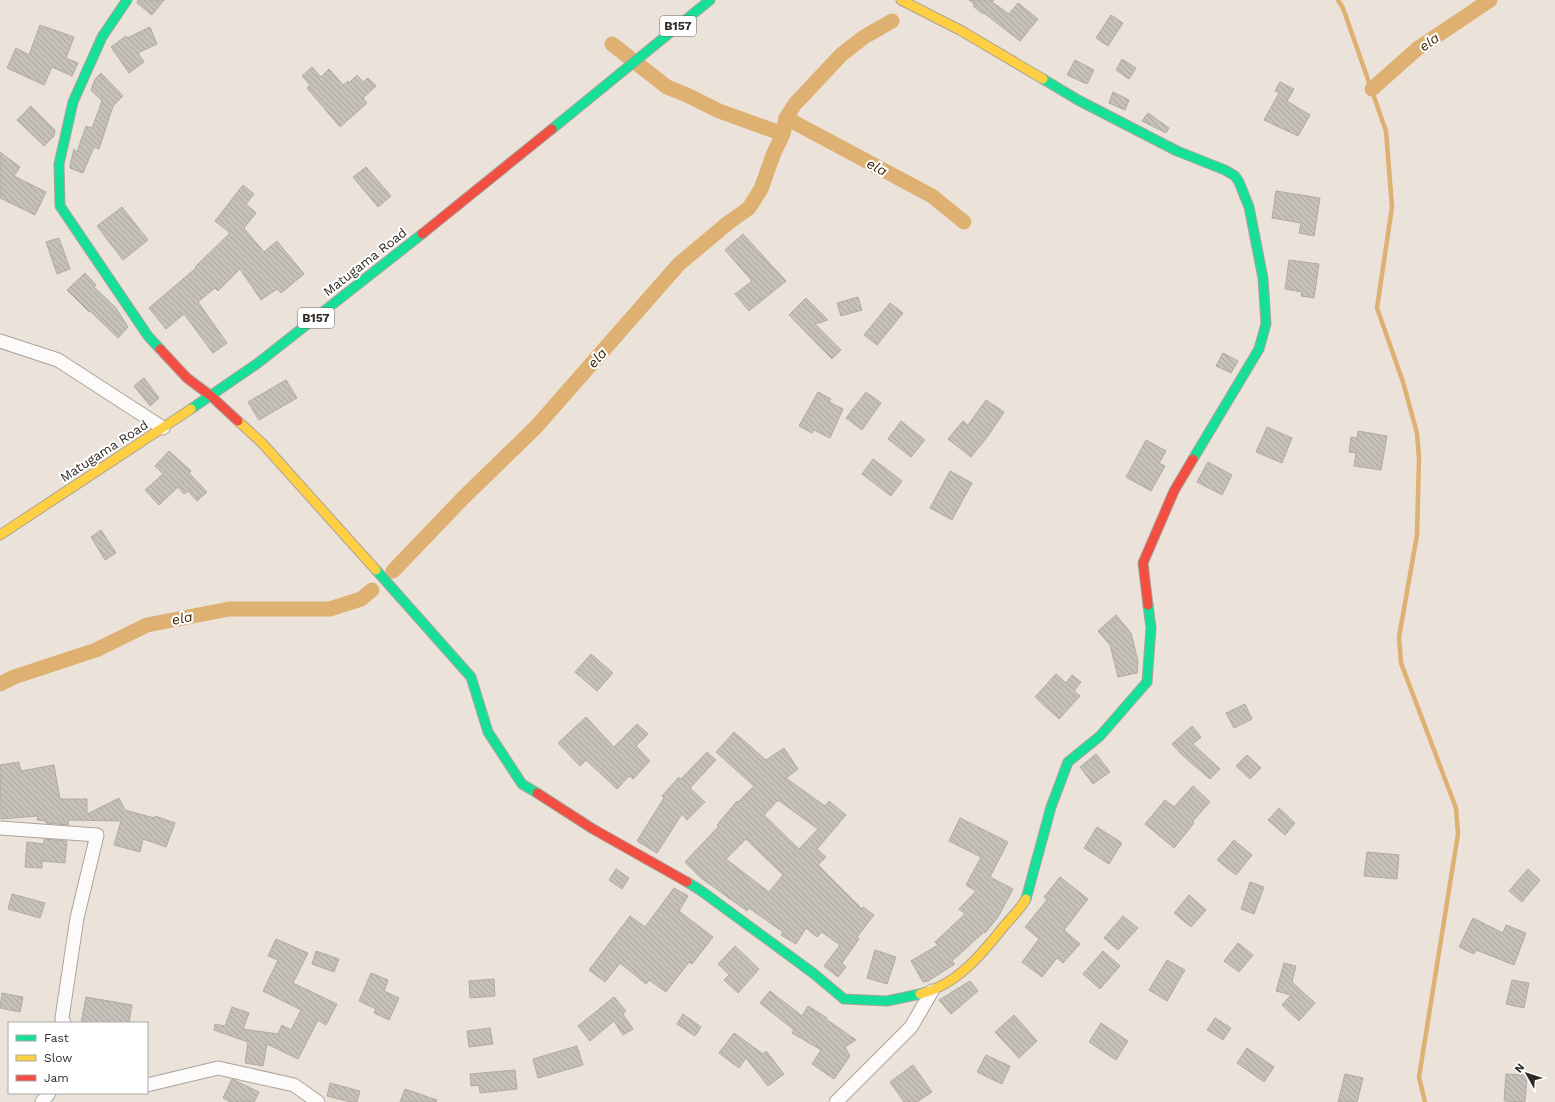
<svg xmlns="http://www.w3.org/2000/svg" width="1555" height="1102" viewBox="0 0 1555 1102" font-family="'Work Sans',sans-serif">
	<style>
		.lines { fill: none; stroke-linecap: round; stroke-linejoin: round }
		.stream { stroke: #deb173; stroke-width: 4.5 }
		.canal { stroke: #deb173; stroke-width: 15 }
		.building { fill: url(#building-back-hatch); stroke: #b1aba4; fill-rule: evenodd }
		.street-casing { stroke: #aaa39c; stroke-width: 15 }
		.fast-casing { stroke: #aaa39c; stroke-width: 11 }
		.slow-casing { stroke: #aaa39c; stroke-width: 11 }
		.jam-casing { stroke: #aaa39c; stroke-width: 11 }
		.street { stroke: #fcfbf9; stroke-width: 13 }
		.fast { stroke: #16e098; stroke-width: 9 }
		.slow { stroke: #ffcf43; stroke-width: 9 }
		.jam { stroke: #f24e42; stroke-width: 9 }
		.labels { text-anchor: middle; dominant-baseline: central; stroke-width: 4; stroke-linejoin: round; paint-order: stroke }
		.shield { fill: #fff; stroke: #6d6966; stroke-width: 1 }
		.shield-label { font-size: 12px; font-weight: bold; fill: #2e2924 }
		.street-label { font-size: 13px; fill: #2e2924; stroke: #fff }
		.water-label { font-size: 14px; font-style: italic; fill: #3d2500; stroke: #fff }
	</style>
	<defs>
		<pattern id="building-back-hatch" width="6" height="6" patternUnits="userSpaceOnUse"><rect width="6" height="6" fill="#c6c0ba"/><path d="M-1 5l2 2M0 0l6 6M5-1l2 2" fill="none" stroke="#aaa5a0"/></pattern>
	</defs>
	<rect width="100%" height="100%" fill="#ebe3da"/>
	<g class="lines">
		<path class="stream" d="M1338,0L1343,8L1386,131L1392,207L1377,308L1403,382L1417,433L1419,458L1417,535L1399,637L1401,663L1456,808L1458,834L1419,1077L1425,1102"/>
		<path class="canal" d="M612,44L667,87L687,95L719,111L783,134
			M1372,89L1417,49L1490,0
			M786,118L932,196L964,222
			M393,571L463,498L536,427L679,264L728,223L749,208L761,189L773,155L783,134L786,118L795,104L841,55L864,37L892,21
			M0,684L14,677L96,650L147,625L229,609H330L361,599L372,590"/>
	</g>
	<path class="building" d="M138,0H164L152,15L137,3Z
		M969,0H994L992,2L1009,14L1018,3L1038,19L1020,41L984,13L983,14L973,6L975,5Z
		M1111,15L1123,23L1108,46L1096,38Z
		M40,25L74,37L66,58L78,63L72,76L52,67L44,85L7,68L16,48L29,55Z
		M150,27L157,44L138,53L144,62L129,73L111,47L126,36L127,38Z
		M1122,59L1136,68L1129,79L1116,70Z
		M1075,60L1094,70L1087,84L1067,75Z
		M312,67L321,77L329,69L343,85L348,81L349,83L357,75L363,82L368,78L376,86L363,98L367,103L340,127L307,88L310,85L302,76Z
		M101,73L123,96L113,106L99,149L94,147L83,173L70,168V165L74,149L77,152L86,126L92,128L102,101L91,90L95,79Z
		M1280,82L1294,89L1287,101L1310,115L1298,136L1264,120L1279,93L1275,91Z
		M1113,92L1129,100L1125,110L1109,103Z
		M31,106L55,130L54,136L44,146L17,120Z
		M1148,113L1169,128L1166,133L1142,121Z
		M0,152L20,167L14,176L46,192L35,215L0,198Z
		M366,167L391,196L378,207L353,177Z
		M243,185L254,194L246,204L256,213L244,228L264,252L277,241L304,274L281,293L277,289L261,300L240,269L218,291L215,288L198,302L227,343L213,353L184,314L166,329L149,308L196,268L195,267L230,233L215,221Z
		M1276,191L1320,198L1314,236L1299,233L1301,223L1272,218Z
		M122,207L148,240L123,260L97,226Z
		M743,234L786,281L749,311L735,294L752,281L725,250Z
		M59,238L70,269L57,274L46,242Z
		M1289,260L1319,264L1314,298L1301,296L1302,292L1285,289Z
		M85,273L96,285L94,287L116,308L128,327L118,338L90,311L89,312L67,290Z
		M858,297L862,310L841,316L837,303Z
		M806,298L828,320L815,324L841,350L832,359L789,315Z
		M890,303L903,313L877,345L864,335Z
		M1223,353L1238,361L1231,373L1216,366Z
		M144,378L159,398L150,406L134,386Z
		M286,380L297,398L259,420L248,402Z
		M818,392L831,399L829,402L843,409L830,438L814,430L812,433L799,426Z
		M866,392L881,403L862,430L846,418Z
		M986,400L1004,412L988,436L971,457L948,439L963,421L968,425Z
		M901,421L925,440L911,457L888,439Z
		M1267,427L1292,438L1282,463L1256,452Z
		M1358,431L1387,436L1381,470L1354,466L1356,453L1349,452L1351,437L1357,438Z
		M1146,440L1166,451L1159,463L1165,466L1151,491L1126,477Z
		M169,451L191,471L189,473L207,492L197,501L188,491L184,494L178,487L159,505L145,490L163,474L155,466Z
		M873,459L902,481L891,496L862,474Z
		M1208,462L1232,475L1222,495L1197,482Z
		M950,471L972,483L952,520L930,508Z
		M101,530L116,553L105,560L91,537Z
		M1116,615L1131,633L1138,661L1137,673L1118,677L1110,645L1098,631Z
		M591,654L613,673L597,691L575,672Z
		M1056,674L1066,683L1072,675L1081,682L1074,691L1080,696L1059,719L1035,697Z
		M1245,704L1252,719L1234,728L1226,713Z
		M586,717L614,747L637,724L648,734L636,746L650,761L633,779L629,776L617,789L586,760L580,766L558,743Z
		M1192,726L1201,737L1193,744L1220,769L1210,779L1182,755L1172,744Z
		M734,732L766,760L784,748L798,769L786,778L825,806L829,801L846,815L817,849L826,857L818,865L862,909L863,907L874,915L857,937L859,939L842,963L846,967L838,977L824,966L840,945L822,932L817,937L806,928L796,944L781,935L783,932L749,908L747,911L701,878L685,862L719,826L717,825L737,801L738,802L754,786L716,752ZM778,800L818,829L799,849L764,815ZM746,839L783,875L769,892L726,859Z
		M707,752L716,760L690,788L705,802L687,820L682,814L657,853L637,841L664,798L662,796L679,777L681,779Z
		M1096,754L1110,772L1093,784L1080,767Z
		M1247,755L1261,768L1250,779L1236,766Z
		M19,762L21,771L54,765L60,799H87V814L119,798L125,810L154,818L155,816L175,823L166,847L143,839L140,852L114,845L121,821L69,820L68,825L46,823V821L37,820L38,816L1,819L0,765Z
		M1193,786L1210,802L1192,822L1194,823L1174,848L1145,824L1165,800L1174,807Z
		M1279,808L1295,823L1285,835L1268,820Z
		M960,818L1008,842L990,877L1013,889L998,917L985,933L984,932L952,961L955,964L928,981L923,982L911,961L938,945L935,942L965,914L959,909L976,891L966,885L981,857L949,841Z
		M1097,827L1122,843L1109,864L1084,848Z
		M44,839L67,841L65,863L42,861V868L25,867L27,842L44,844Z
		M1234,840L1252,855L1236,875L1217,860Z
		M1367,852L1399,855L1397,879L1364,876Z
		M616,869L629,878L622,889L609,880Z
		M1528,869L1540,880L1522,902L1509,891Z
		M1060,877L1088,899L1064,930L1080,944L1063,963L1057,958L1042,977L1022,962L1039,939L1025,927L1047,900L1044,897Z
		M1250,882L1264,887L1254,914L1241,909Z
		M674,888L688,896L679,911L713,937L692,964L689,962L666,992L649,980L646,984L620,963L605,982L589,970L630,916L645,927Z
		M12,894L45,903L40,918L8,909Z
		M1189,895L1206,910L1191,927L1174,913Z
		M1123,916L1138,928L1118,950L1104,938Z
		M1473,918L1503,933L1506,925L1526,933L1514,965L1476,950L1474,954L1459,947Z
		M276,939L308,953L293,983L337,1004L326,1025L318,1020L298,1059L267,1044L263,1066L245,1063L248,1042L214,1030L215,1024L225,1026L232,1007L249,1013L243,1029L278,1034L282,1025L291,1030L301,1010L263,991L278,960L268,956Z
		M1238,943L1253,955L1239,972L1224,961Z
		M735,946L759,969L738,993L724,980L729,975L718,964Z
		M875,950L896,957L887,984L867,978Z
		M316,951L339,959L334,972L312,964Z
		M1103,951L1120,966L1100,989L1083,974Z
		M1167,960L1185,970L1167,1001L1149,990Z
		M1284,963L1296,966L1292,982L1315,1003L1299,1021L1282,1005L1291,995L1276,991Z
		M371,973L388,980L384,991L399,998L389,1020L374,1013L376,1009L359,1001Z
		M494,979L495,996L470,998L469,981Z
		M1512,980L1529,983L1524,1008L1506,1004Z
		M970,981L978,991L951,1014L939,1000Z
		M770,991L802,1016L808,1006L827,1018L826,1019L856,1040L845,1047L850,1056L834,1079L812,1064L821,1050L792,1033L794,1030L760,1003Z
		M2,993L23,997L20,1012L0,1008Z
		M86,997L132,1005L129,1023H81Z
		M614,997L626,1011L623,1014L633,1029L623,1035L614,1021L590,1041L578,1026Z
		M683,1014L701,1027L695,1036L677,1024Z
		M1014,1015L1037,1041L1019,1058L995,1032Z
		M1215,1018L1231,1028L1223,1040L1207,1030Z
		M1101,1023L1128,1041L1116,1060L1089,1042Z
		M490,1028L493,1044L469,1047L467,1031Z
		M734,1033L763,1054L766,1051L784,1074L768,1086L746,1058L739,1068L719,1053Z
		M577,1046L583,1065L538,1078L533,1059Z
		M1247,1048L1274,1067L1264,1082L1237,1063Z
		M986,1055L1010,1066L1002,1084L977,1072Z
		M913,1065L932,1092L917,1102H904L890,1082Z
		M515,1070L517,1089L480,1093L479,1085L471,1086L470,1074Z
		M1345,1074L1363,1078L1357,1102H1338Z
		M1506,1074L1527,1075L1525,1102L1504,1101Z
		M232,1079L259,1092L254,1102H230L223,1098Z
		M330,1083L360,1091L357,1102H350L327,1096Z
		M405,1089L437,1100L436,1102H400Z"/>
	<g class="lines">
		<defs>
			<path id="street" d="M0,341L58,360L163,428
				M0,828L97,835L77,918L62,1018L64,1023
				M147,1085L218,1068L294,1085L318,1102
				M42,1102L49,1093
				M836,1102L911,1027L932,991"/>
			<path id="fast" d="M127,0L102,37L73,102L59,164L60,206L148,336L160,349
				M1043,79L1078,100L1177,151L1225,170L1235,176L1239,182L1249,207L1263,278L1266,324L1259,349L1193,459
				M552,129L710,0
				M191,409L258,363L422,234
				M376,570L471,677L488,732L522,784L537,793
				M687,882L700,890L813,973L844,999L887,1001L920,994
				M1026,899L1051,807L1068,762L1100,736L1147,682L1151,628L1148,605"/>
			<path id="slow" d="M901,0L960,30L1043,79
				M238,421L262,443L376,570
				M0,535L191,409
				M920,994C957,985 982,954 1005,925C1012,917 1021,908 1026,899"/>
			<path id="jam" d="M422,234L552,129
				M160,349L187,378L211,396L238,421
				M1148,605L1143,563L1174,491L1193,459
				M537,793L593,829L687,882"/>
		</defs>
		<use href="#street" class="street-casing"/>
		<use href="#fast" class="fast-casing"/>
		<use href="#slow" class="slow-casing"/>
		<use href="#jam" class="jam-casing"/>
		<use href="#street" class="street"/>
		<use href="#fast" class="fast"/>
		<use href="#slow" class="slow"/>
		<use href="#jam" class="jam"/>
	</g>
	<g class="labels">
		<g class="shield">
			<rect x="660" y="16" width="36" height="20" rx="3"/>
			<rect x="298" y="308" width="36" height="20" rx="3"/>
		</g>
		<g class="shield-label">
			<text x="678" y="26">B157</text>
			<text x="316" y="318">B157</text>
		</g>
		<g class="street-label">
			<text transform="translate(365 262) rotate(-38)">Matugama Road</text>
			<text transform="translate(104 451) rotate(-33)">Matugama Road</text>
		</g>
		<g class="water-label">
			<text transform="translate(1429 42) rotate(-35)">ela</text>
			<text transform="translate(877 167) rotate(28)">ela</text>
			<text transform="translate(597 358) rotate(-49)">ela</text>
			<text transform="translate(182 618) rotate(-11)">ela</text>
		</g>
	</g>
	<rect x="8" y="1022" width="140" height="72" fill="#ffffff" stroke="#aba9a7"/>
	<rect x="16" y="1035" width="20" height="6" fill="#16e098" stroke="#aba9a7"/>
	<text x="44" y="1042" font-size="12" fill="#2e2924">Fast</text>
	<rect x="16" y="1055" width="20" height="6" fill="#ffcf43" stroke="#aba9a7"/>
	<text x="44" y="1062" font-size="12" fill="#2e2924">Slow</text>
	<rect x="16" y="1075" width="20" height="6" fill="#f24e42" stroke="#aba9a7"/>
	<text x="44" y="1082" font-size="12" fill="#2e2924">Jam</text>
	<g transform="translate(1527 1074) rotate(309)" stroke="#ffffff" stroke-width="3" paint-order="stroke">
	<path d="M0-3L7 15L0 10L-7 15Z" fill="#2e2924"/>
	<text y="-6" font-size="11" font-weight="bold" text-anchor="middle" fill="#2e2924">N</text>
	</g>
</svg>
